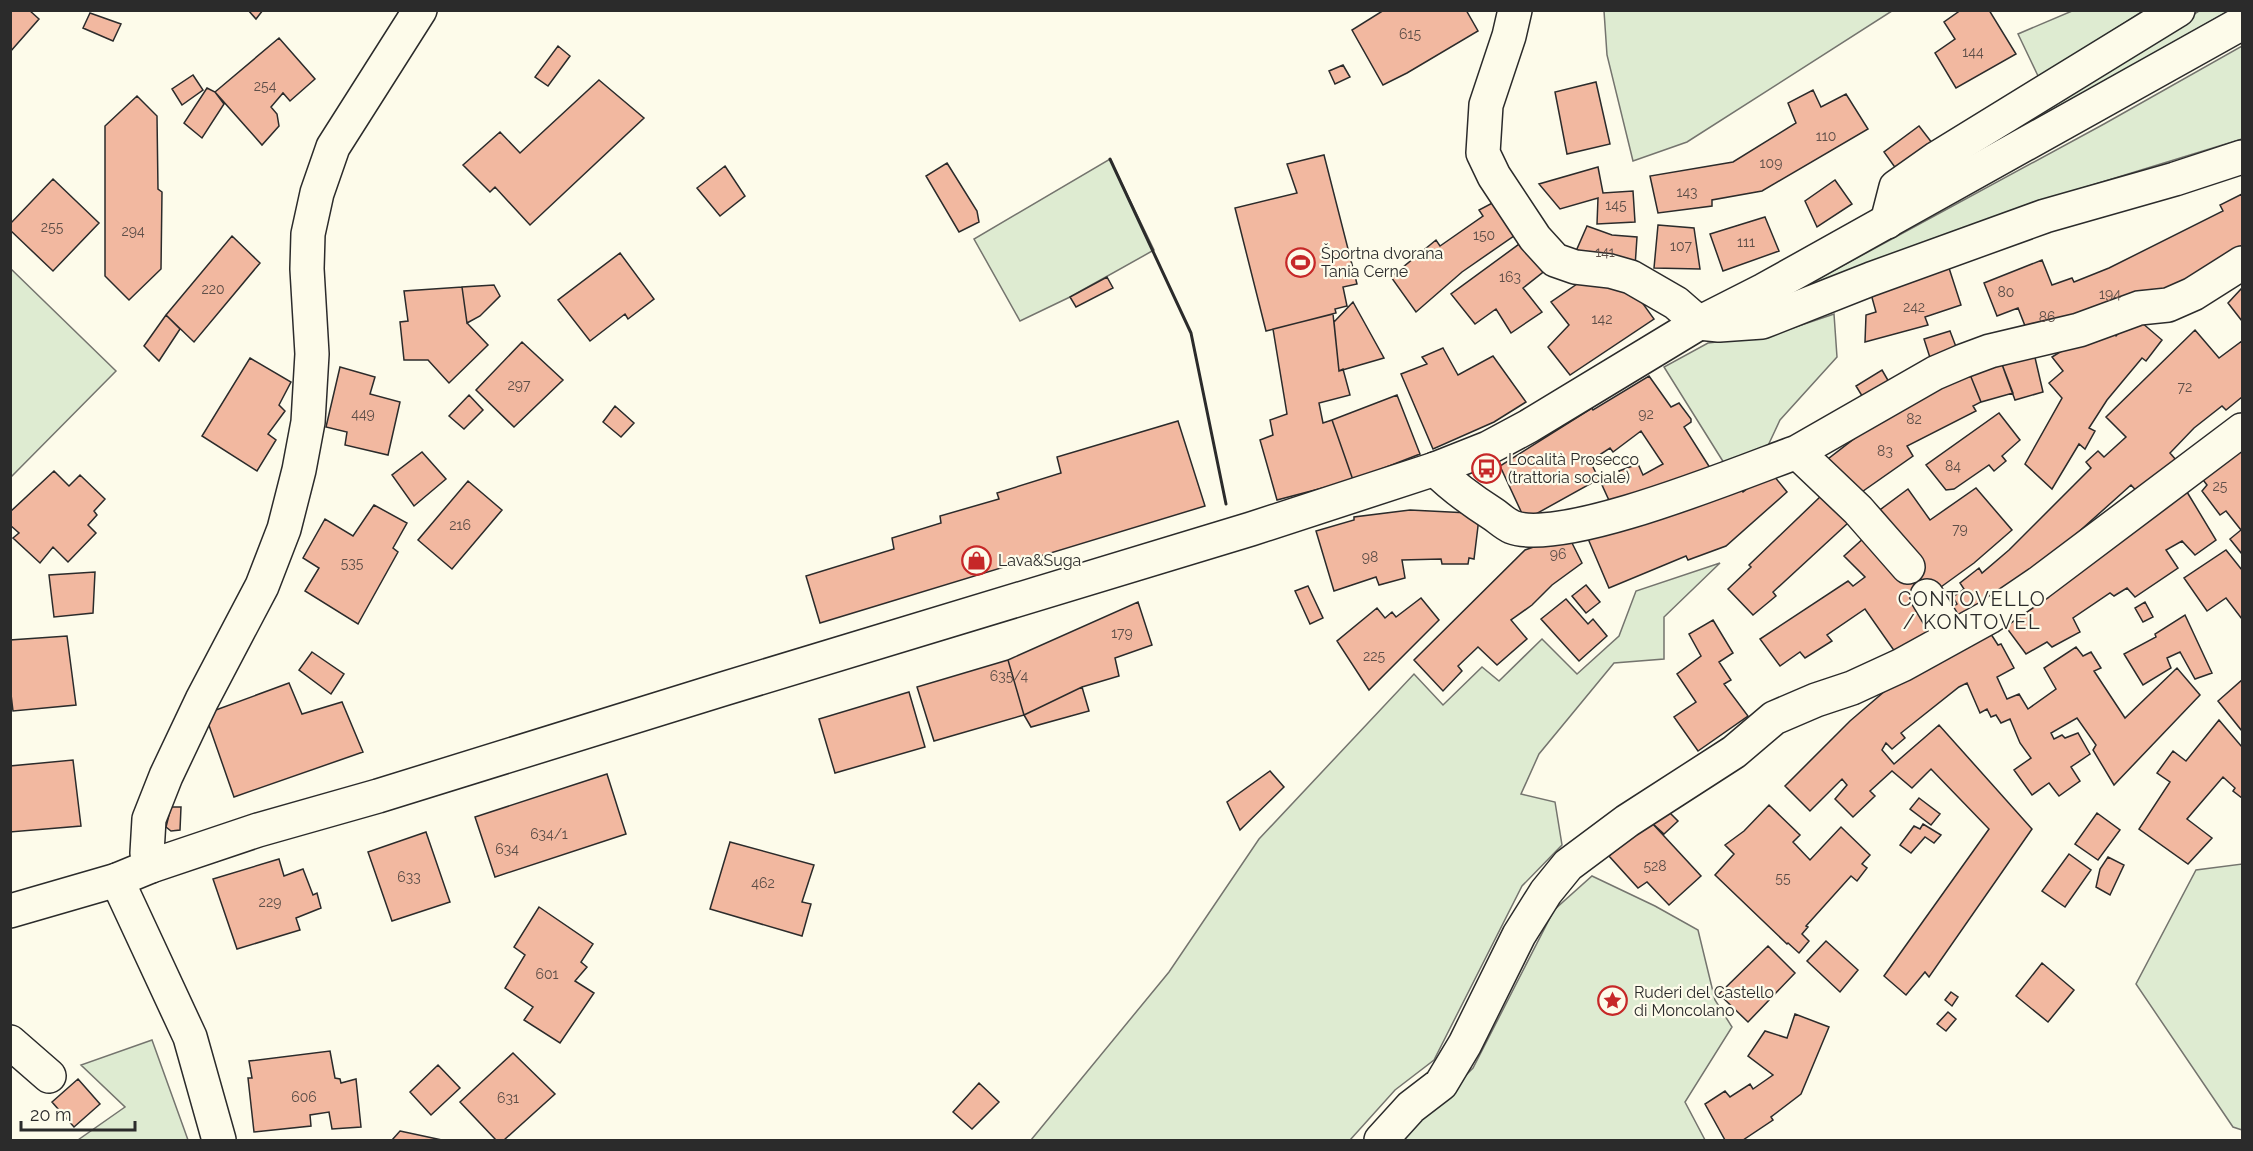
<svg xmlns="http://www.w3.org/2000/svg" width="2253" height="1151" viewBox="0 0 2253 1151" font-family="Raleway,sans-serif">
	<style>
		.green { fill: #deebd1; stroke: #74746e; stroke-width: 1.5 }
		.building { fill: #f2b8a0; stroke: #2b2b2b; stroke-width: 1.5 }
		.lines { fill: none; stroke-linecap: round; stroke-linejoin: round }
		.minor-casing { stroke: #2b2b2b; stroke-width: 36 }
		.secondary-casing { stroke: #2b2b2b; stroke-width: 36 }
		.minor { stroke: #fdfbea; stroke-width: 33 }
		.secondary { stroke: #fdfbea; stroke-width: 33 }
		.wall { stroke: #2b2b2b; stroke-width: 3 }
		.labels { text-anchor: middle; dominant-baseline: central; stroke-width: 4.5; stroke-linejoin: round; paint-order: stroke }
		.number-label { font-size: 14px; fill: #5d4e48 }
		.poi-label { font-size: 16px; fill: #2b2b2b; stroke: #fdfbea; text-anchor: start }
		.quarter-label { font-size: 20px; letter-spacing: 1.5px; fill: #2b2b2b; stroke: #fdfbea }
	</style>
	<rect width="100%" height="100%" fill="#fdfbea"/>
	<path class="green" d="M1604,11V10L1892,11L1687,142L1633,161L1607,55Z
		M2072,11H2143L2039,78L2018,34Z
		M2199,11H2229L1925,183Z
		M2242,46V139L2024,206L1761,310L2104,124Z
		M1110,159L1154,250L1070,297L1020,321L974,239Z
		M10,268L116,371L11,477H10Z
		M1834,314L1837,357L1780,420L1766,450L1724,463L1664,367L1708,343L1769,336Z
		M1720,563L1664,617V659L1614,663L1539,754L1521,794L1555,802L1562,845L1522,886L1434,1060L1395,1090L1350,1140H1031L1169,972L1259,839L1414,674L1443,705L1482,667L1499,681L1542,639L1577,674L1619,636L1636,591Z
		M2242,864V1130L2233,1127L2136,984L2196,870Z
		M1592,876L1655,906L1698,930L1715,1000L1732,1027L1685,1102L1705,1140H1401L1473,1068L1554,910Z
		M152,1040L188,1140H78L125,1107L81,1065Z"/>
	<path class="building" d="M10,10H29L39,19L10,52Z
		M248,10H263L256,19Z
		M1384,10H1466L1478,31L1407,73L1383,85L1352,30Z
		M1961,10H1989L2016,54L1956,88L1935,53L1955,39L1944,22Z
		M90,13L121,24L113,41L83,28Z
		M279,38L315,79L290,101L283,93L271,107L277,114L279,126L262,145L215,92Z
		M558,46L570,56L548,86L535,77Z
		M1343,65L1350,77L1335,84L1329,71Z
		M193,75L203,90L182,105L172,89Z
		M599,80L644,118L530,225L495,187L490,192L463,165L500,132L520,153Z
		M1596,82L1610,144L1567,154L1555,92Z
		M207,88L215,92L224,104L202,138L184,123Z
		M1813,90L1821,107L1846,94L1868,129L1762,191L1712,200V206L1658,213L1650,176L1733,162L1796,123L1788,103Z
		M137,96L157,116L158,189L162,192L161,269L129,300L105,276V126Z
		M1919,126L1936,148L1899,173L1884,152Z
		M1324,155L1357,284L1343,287L1347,306L1335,309L1336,313L1266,331L1235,208L1297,193L1287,164Z
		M947,163L977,211L979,222L959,232L926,176Z
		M725,166L745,196L720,216L697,188Z
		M1598,167L1603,193L1633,191L1635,222L1597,224L1598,198L1560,209L1539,184Z
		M53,179L99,223L53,271L10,230V224Z
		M1835,180L1852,204L1817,227L1805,201Z
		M2242,194V251L2166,290L2029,336L2018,308L1997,316L1984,283L2042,260L2052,285L2072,278L2074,282L2109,268L2223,211L2220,205Z
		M1498,200L1521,231L1462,272L1416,312L1391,277L1436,240L1440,246L1483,216L1479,210Z
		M1765,217L1779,251L1723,271L1710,234Z
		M1658,225L1694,228L1700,269L1654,268Z
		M1587,226L1612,235L1637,237L1635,267L1573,258Z
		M232,236L260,263L194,342L166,315Z
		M1526,239L1547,269L1523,288L1542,312L1511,333L1496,309L1475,324L1451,294Z
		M620,253L654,299L628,319L625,314L590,341L558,300Z
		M1949,268L1961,305L1925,317L1928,325L1865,342L1866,315L1876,312L1871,294Z
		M1593,273L1631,287L1654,319L1570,375L1548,347L1569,325L1551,302Z
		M1107,277L1113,288L1076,307L1070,297Z
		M494,285L500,296L480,316L467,323L462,287Z
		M462,287L467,323L488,345L449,383L428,360H404L400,322L408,321L404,291Z
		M2242,288V321L2228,303Z
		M1353,302L1384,358L1339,371L1334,322Z
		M1333,314L1339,371L1343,369L1350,395L1319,403L1323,423L1332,420L1353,480L1277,500L1260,440L1273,435L1270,420L1287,414L1273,329Z
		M166,315L180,329L159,361L144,346Z
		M2134,316L2162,340L2146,361L2142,358L2107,400L2089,428L2095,431L2085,449L2079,444L2052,489L2025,464L2062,398L2049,383L2063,371L2052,357L2081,339L2107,327L2116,336Z
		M2195,330L2219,358L2242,341V397L2226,410L2222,406L2194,428L2170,453L2182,467L2142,497L2131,485L2064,545L1958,620L1948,610L1957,604L1953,597L1964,589L1960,583L1979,568L1982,573L2009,550L2091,468L2086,462L2098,451L2104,457L2126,437L2106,417Z
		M1950,331L1958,352L1932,364L1924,339Z
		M522,342L563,380L514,427L476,390Z
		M1443,348L1458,375L1493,356L1526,402L1494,422L1433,449L1401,374L1427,364L1422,357Z
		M2033,349L2043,392L2015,400L2000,359Z
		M250,358L291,382L279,405L285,411L268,434L276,440L257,471L202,436Z
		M2000,359L2013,393L1981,402L1969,372Z
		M340,367L375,377L370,394L400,402L388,455L345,445L347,432L326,427Z
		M1882,370L1893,389L1867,404L1856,386Z
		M1969,372L1981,402L1973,406L1976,411L1907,446L1913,456L1856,496L1828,459L1885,415Z
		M1649,376L1671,407L1679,403L1691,419V422L1684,427L1712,471L1613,509L1602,485L1621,475L1619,471L1638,464L1643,475L1663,464L1641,431L1613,452L1610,448L1590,461L1599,479L1525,520L1500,466L1592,408L1593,410Z
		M469,395L483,410L464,429L449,416Z
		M1397,395L1420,454L1353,480L1332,420Z
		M615,406L634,423L621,437L603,422Z
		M1999,413L2020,440L2002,456L2006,461L1994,471L1989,465L1954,489L1946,490L1926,465Z
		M1178,421L1205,506L820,623L806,576L894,549L892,538L941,523L940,516L999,499L997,493L1061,473L1057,457Z
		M2242,444V554L2230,539L2241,530L2226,511L2220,515L2202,491L2207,485L2197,472Z
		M422,452L446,479L414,506L392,475Z
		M54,471L69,486L80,475L105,499L94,511L97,515L88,525L96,533L68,562L53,547L40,563L13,538L19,533L10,525V512Z
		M1770,471L1787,492L1726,546L1688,560L1686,556L1609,588L1586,534L1735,483L1743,492Z
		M468,481L502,510L452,569L418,540Z
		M1976,488L2012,530L1974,563L1934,592L1938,637L1900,659L1865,609L1827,635L1832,641L1805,658L1800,652L1780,666L1760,639L1848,581L1853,586L1865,577L1844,556L1866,536L1873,515L1908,489L1930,520Z
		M2187,492L2216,540L2195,555L2182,541L2166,550L2178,568L2135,597L2127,588L2114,596L2110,593L2073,618L2080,632L2052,647L2047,642L2026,654L2000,619Z
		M1822,495L1848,523L1773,592L1776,596L1753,615L1728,589L1751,567L1749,565Z
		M374,505L407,523L393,548L398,552L358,624L305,591L319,568L303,558L325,519L353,536Z
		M1410,510L1469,513V518H1479L1474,559L1469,558L1468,564H1442L1441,559L1402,560L1405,578L1379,585L1376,577L1334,591L1316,531L1354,520V517Z
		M1568,535L1582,563L1552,585L1532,605L1511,620L1527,639L1497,665L1478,647L1458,666L1462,671L1443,691L1414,660L1525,550Z
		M2226,550L2242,570V619L2226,598L2207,611L2184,578Z
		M95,572L93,613L54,617L49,575Z
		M1586,585L1600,602L1586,613L1572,596Z
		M1308,586L1323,618L1310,624L1295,591Z
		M1421,598L1439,620L1369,690L1337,641L1377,608L1385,618L1392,612L1396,617Z
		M1566,599L1588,624L1593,619L1607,636L1579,661L1541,619Z
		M1138,602L1152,645L1115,658L1119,676L1082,687L1024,715L1008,660Z
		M2145,602L2153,617L2143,622L2135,608Z
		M2185,615L2212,673L2195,679L2180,652L2167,658L2171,668L2143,685L2124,654L2156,637L2155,634Z
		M1713,620L1733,653L1719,662L1731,680L1724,684L1748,716L1698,751L1674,717L1696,702L1677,674L1701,656L1689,634Z
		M1987,628L1998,645L2001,644L2014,668L1997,677L2007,699L2019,694L2028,709L2056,689L2044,668L2076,647L2083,656L2091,652L2101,668L2094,671L2125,718L2177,668L2200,695L2114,785L2093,750L2096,745L2077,718L2051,733L2054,739L2062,735L2065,738L2078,733L2090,754L2071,767L2080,781L2059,796L2049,783L2032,795L2014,770L2031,758L2020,743L2010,719L2001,723L1996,715L1991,717L1987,709L1980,713L1967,683L1959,687L1901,733L1905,738L1892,749L1886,743L1882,750L1894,764L1939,725L2032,829L1929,977L1925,972L1906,995L1884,976L1989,829L1931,769L1912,788L1892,771L1870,791L1875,796L1853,817L1835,799L1847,785L1842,779L1810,811L1785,786L1850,721L1920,661Z
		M67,636L76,705L13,711L10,686V640Z
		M312,652L344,674L331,694L299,670Z
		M1008,660L1024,715L934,741L917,687Z
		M2242,680V731L2218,701Z
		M289,683L302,714L342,702L363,752L234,797L205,714Z
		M1082,687L1089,711L1031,727L1024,715Z
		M909,692L925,747L835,773L819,719Z
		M2219,720L2242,747V798L2233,791L2235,788L2223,777L2187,819L2212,838L2188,864L2139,829L2170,782L2157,773L2173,751L2186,761Z
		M73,760L81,826L10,832V766Z
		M1270,771L1284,787L1240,830L1227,802Z
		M607,774L626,834L495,877L475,817Z
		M1919,798L1940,814L1931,825L1910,809Z
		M1769,805L1800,835L1793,842L1810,860L1841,827L1870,855L1862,864L1867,868L1857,881L1851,876L1806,926L1808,927L1802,934L1809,941L1799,953L1788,943L1787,944L1715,875L1734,854L1725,845L1744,831Z
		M171,807H181L180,830L171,831L166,827Z
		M1666,809L1678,821L1664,834L1651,822Z
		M2097,813L2120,830L2098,860L2075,844Z
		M1651,822L1701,876L1669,905L1647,882L1638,888L1609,856Z
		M1923,824L1941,835L1934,843L1925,837L1911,853L1900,845L1914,826L1920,829Z
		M426,832L450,902L392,921L368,852Z
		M730,842L814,865L802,902L811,904L802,936L710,909Z
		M2069,854L2091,870L2065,907L2042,891Z
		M2108,857L2124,865L2110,895L2096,887L2100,869Z
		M279,859L284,876L303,869L313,895L317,893L321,908L296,918L300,930L237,949L213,879Z
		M539,907L593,944L581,962L587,967L575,981L594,993L560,1043L524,1020L533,1007L505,988L525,955L514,947Z
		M1826,941L1858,970L1840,992L1807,961Z
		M1768,946L1795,973L1748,1022L1719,994Z
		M2042,963L2074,990L2048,1022L2016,996Z
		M1951,992L1958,997L1952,1006L1945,1000Z
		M1948,1012L1956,1019L1946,1031L1937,1024Z
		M1795,1014L1829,1027L1801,1094L1771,1117L1773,1120L1743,1140H1725L1705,1104L1725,1091L1730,1097L1750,1084L1753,1089L1773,1075L1748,1056L1765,1031L1787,1038Z
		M330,1051L335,1078L340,1079L341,1083L356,1079L361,1127L332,1129L329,1112L310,1115L311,1126L254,1132L248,1078H252L249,1061Z
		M513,1053L555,1094L504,1140H496L460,1102Z
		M438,1065L460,1088L431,1115L410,1092Z
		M78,1079L100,1104L74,1127L52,1102Z
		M979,1083L999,1102L972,1129L953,1112Z
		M400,1131L442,1140H392Z"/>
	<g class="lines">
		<defs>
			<path id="minor" d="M1515,10L1509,36L1486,105L1483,153L1494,176L1535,238L1555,260L1575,267L1610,271L1631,277L1676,303L1699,323L1719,325L1762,322L1871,279L2045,216L2175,179L2242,157
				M1887,222L1896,187L1937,158L2178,10
				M1797,452L1935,373L1963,361L1990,351L2079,330L2139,308L2168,305L2193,294L2242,263
				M1435,469C1454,488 1471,500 1493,514C1499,518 1505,524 1512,527C1561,547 1742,472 1797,452L1858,510L1908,567
				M1927,596L1951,636
				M151,866L147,853L149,819L166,776L202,700L262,586L284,529L299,470L308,422L312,354L307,269L308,234L317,193L333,147L420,10
				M117,880L190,1037L219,1140
				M10,1042L49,1076
				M1381,1140L1411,1107L1441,1084L1465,1044L1519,935L1546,892L1568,865L1627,821L1734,752L1774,718L1816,700L1852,688L1902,665L1989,617L2039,583L2242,430"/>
			<path id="secondary" d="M10,911L117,880L151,866L258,830L378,796L723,689L1251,529L1435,469L1488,448L1529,426L1699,323L1764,290L2242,23"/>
		</defs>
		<use href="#minor" class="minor-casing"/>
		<use href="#secondary" class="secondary-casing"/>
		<use href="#minor" class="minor"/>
		<use href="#secondary" class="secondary"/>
		<path class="wall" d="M1110,159L1191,333L1226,504"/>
	</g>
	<defs>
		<symbol id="stadium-ring" viewBox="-11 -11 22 22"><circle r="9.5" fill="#fdfbea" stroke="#c62828" stroke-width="1.5"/><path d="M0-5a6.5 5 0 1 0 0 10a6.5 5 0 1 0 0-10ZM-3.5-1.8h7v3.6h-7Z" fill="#c62828"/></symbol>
		<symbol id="bus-ring" viewBox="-11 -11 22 22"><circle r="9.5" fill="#fdfbea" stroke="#c62828" stroke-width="1.5"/><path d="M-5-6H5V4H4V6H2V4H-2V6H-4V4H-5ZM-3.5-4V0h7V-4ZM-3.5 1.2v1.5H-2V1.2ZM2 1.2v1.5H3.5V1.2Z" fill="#c62828"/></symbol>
		<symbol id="shop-ring" viewBox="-11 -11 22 22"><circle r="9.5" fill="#fdfbea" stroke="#c62828" stroke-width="1.5"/><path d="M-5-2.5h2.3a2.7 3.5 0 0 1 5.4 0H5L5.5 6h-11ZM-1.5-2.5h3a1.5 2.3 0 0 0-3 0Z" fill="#c62828"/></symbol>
		<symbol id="sight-ring" viewBox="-11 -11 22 22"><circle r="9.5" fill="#fdfbea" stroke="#c62828" stroke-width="1.5"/><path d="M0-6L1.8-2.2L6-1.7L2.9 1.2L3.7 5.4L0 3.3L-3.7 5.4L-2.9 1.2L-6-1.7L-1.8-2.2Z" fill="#c62828"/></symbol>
	</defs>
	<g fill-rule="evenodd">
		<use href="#stadium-ring" x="1284" y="246" width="33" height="33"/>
		<use href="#bus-ring" x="1470" y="452" width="33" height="33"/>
		<use href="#shop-ring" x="960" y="544" width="33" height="33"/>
		<use href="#sight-ring" x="1596" y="984" width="33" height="33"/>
	</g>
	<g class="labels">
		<g class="number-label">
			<text x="1410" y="34">615</text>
			<text x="1973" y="52">144</text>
			<text x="265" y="86">254</text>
			<text x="1826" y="136">110</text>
			<text x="1771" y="163">109</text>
			<text x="1687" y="192">143</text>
			<text x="1616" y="205">145</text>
			<text x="52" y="227">255</text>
			<text x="133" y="231">294</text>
			<text x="1484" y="235">150</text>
			<text x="1746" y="242">111</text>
			<text x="1681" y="246">107</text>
			<text x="1605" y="252">141</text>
			<text x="1510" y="277">163</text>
			<text x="213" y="289">220</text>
			<text x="2006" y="292">80</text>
			<text x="2110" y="294">194</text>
			<text x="1914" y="307">242</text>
			<text x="2047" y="317">86</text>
			<text x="1602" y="319">142</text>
			<text x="519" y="385">297</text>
			<text x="2185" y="387">72</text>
			<text x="363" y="414">449</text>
			<text x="1646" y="414">92</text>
			<text x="1914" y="419">82</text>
			<text x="1885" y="451">83</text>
			<text x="1953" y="466">84</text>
			<text x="2220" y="486">25</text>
			<text x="460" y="525">216</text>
			<text x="1960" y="529">79</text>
			<text x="1558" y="554">96</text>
			<text x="1370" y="557">98</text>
			<text x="352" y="563">535</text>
			<text x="1122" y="633">179</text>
			<text x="1374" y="656">225</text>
			<text x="1009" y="676">635/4</text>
			<text x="549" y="834">634/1</text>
			<text x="507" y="849">634</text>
			<text x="1655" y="866">528</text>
			<text x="409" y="877">633</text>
			<text x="1783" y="878">55</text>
			<text x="763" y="883">462</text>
			<text x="270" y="902">229</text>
			<text x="547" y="974">601</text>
			<text x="304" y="1097">606</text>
			<text x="508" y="1098">631</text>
		</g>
		<g class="poi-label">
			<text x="1321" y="253">Športna dvorana<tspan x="1321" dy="18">Tania Cerne</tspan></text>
			<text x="1508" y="459">Località Prosecco<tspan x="1508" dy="18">(trattoria sociale)</tspan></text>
			<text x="998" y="560">Lava&amp;Suga</text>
			<text x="1634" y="992">Ruderi del Castello<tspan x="1634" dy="18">di Moncolano</tspan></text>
		</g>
		<g class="quarter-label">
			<text x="1972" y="599">CONTOVELLO<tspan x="1972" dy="23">/ KONTOVEL</tspan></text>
		</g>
	</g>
	<rect width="2253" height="1151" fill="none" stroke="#2b2b2b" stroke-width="24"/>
	<path d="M21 1121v9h114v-9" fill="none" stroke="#2b2b2b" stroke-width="3"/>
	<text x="30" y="1121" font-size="18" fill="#2b2b2b" stroke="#fdfbea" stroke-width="4.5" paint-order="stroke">20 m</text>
</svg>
